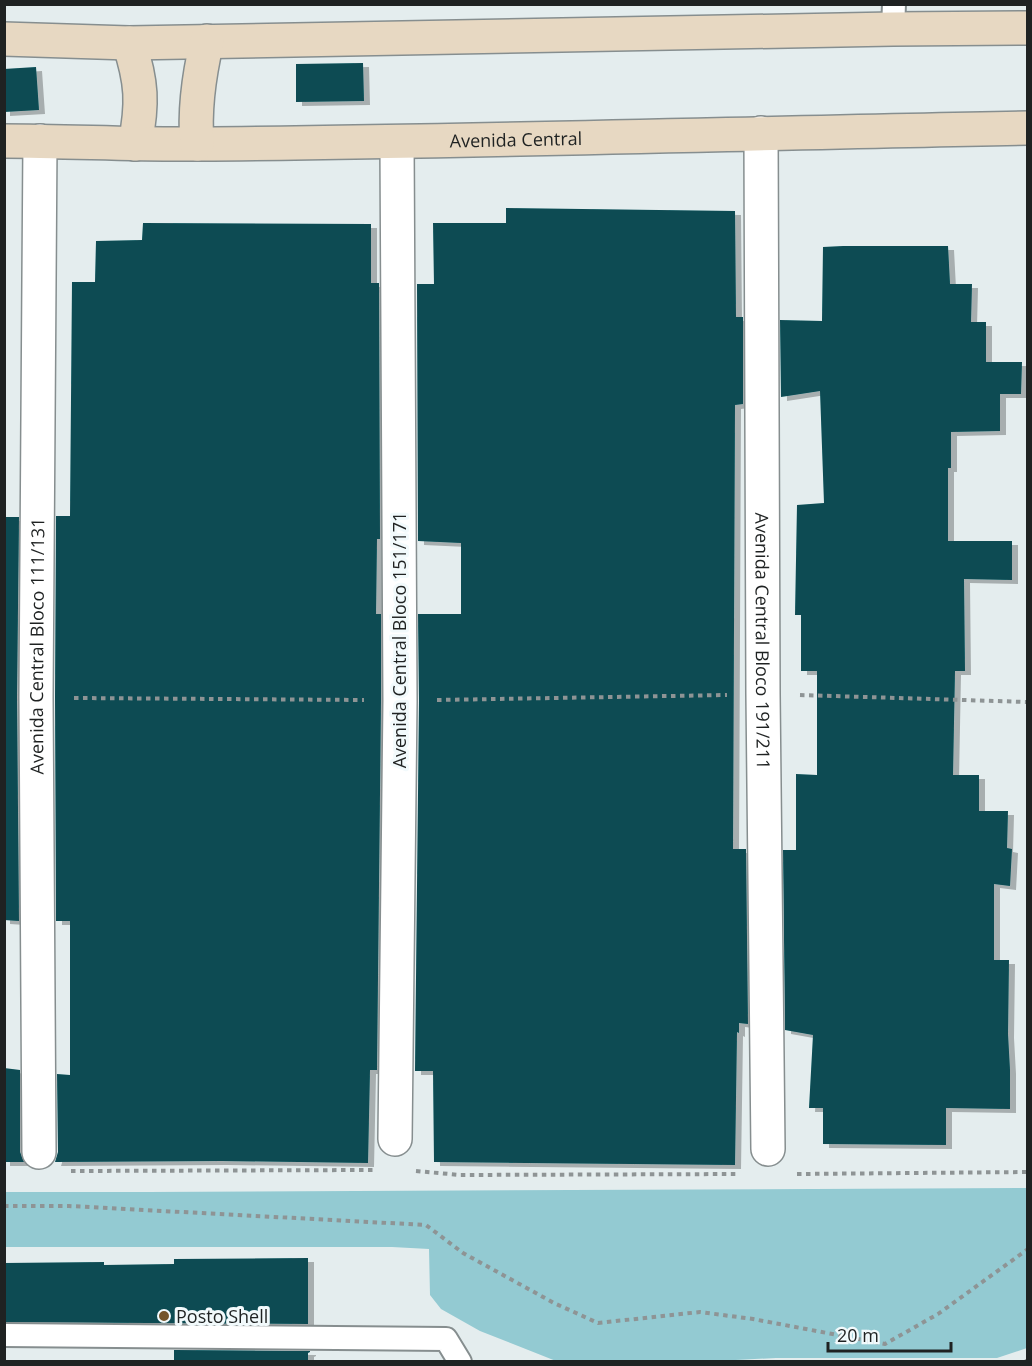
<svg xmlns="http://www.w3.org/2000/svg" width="1032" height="1366" viewBox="0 0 1032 1366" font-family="'Open Sans',sans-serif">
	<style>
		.green { fill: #93cad2 }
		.building { fill: #084b53; filter: url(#shadow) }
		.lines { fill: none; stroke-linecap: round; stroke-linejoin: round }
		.lane-casing { stroke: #868e8f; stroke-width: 26 }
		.street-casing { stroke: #868e8f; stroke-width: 36 }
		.secondary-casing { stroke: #868e8f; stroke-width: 36 }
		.path { stroke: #8e9495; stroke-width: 4; stroke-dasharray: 4.5 4.5; stroke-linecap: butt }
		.lane { stroke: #fff; stroke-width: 22 }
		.street { stroke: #fff; stroke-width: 33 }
		.secondary { stroke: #e7d8c2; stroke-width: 33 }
		.poi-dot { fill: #74552a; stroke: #f2fafc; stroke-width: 2 }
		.labels { text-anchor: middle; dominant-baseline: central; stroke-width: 6; stroke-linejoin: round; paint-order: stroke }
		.street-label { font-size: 18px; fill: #1f2222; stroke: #f2fafc }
		.poi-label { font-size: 18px; fill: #1f2222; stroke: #f2fafc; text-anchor: start }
	</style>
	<defs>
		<filter id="shadow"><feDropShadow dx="6" dy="4" stdDeviation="0" flood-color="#0004"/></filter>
	</defs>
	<rect width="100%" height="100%" fill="#e4edee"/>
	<path class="green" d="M1027,1188V1348L997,1358H776L698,1362L556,1361L480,1331L441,1309L430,1295L429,1249L392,1247H5V1192H148Z"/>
	<path class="building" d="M363,63L364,101L296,102V64Z
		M36,67L39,110L4,112V69Z
		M506,208L735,211L736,317H743V404L735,405L733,849H746L748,1024L739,1023V1033L737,1032L735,1165L434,1162L433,1071H415L419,701L418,614H461V543L418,541L417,284H434L433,223H506Z
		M143,223L371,224V283H379L380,539H377L376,614H381V701L377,1070H370L368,1163L221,1161L55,1162L58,1152L57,1074L70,1075V921H56L55,697L56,516H70L72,282H95L96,241L142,240Z
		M843,246H948L950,284H972L971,322H986V362H1022L1021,394H1000V431L951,432V468H948V541H1012V580L964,579L965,671H955L953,775H979V811H1008L1007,848L1012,849L1010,886L994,884V960H1009L1008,1034L1010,1070V1109L946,1108V1145L823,1144V1108H809L813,1035L785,1030L783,850H796V774L817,775V671H801V615H795L797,505L824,503L820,391L781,397L780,320L822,321L823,247Z
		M4,517H19L17,697L19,921L4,920Z
		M4,1068L20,1070V1152L24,1162H4Z
		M308,1258V1324L4,1322V1263L104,1262V1265L174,1264V1259Z
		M174,1350L310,1351V1352L308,1353V1362H174Z"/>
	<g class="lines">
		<defs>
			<path id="lane" d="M893,29L894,4
				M4,1335L446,1339L460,1362"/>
			<g id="street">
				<path id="s1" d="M761,133L763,694L768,1149"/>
				<path d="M395,1139L400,701L397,142"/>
				<path id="s2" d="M39,1152L36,697L40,141"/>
			</g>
			<g id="secondary">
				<path d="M4,39L129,43L893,29L1028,28"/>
				<path d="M129,43C142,82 143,104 135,144"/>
				<path id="s3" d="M4,141C70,141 135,145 200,144C476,142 752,133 1028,128"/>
				<path d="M197,144C194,109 199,75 207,41"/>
			</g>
		</defs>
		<use href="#lane" class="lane-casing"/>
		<use href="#street" class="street-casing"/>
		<use href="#secondary" class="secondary-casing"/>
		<path class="path" d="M800,695L1028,702
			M74,698L364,700
			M437,700L727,695
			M71,1171L373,1170
			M416,1171L460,1175L739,1174
			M797,1174L1028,1172
			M4,1206H69L426,1225L463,1253L554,1303L598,1323L700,1312L753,1319L885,1344L938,1314L1028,1249
			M1025,1362L1028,1360"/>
		<use href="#lane" class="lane"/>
		<use href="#street" class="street"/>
		<use href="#secondary" class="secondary"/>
	</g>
	<circle class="poi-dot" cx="164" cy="1316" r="6"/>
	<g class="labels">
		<g class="street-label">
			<text stroke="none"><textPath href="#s3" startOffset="512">Avenida Central</textPath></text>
			<text transform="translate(399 640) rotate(-90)">Avenida Central Bloco 151/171</text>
			<text stroke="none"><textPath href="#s1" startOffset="508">Avenida Central Bloco 191/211</textPath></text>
			<text stroke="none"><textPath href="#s2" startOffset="506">Avenida Central Bloco 111/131</textPath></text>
		</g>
		<g class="poi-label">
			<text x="176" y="1316">Posto Shell</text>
		</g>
	</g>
	<rect width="1032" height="1366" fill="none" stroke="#1f2222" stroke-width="12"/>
	<path d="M828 1342v9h123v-9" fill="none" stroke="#1f2222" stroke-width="3"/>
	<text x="837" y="1342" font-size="18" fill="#1f2222" stroke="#f2fafc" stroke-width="4.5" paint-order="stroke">20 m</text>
</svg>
